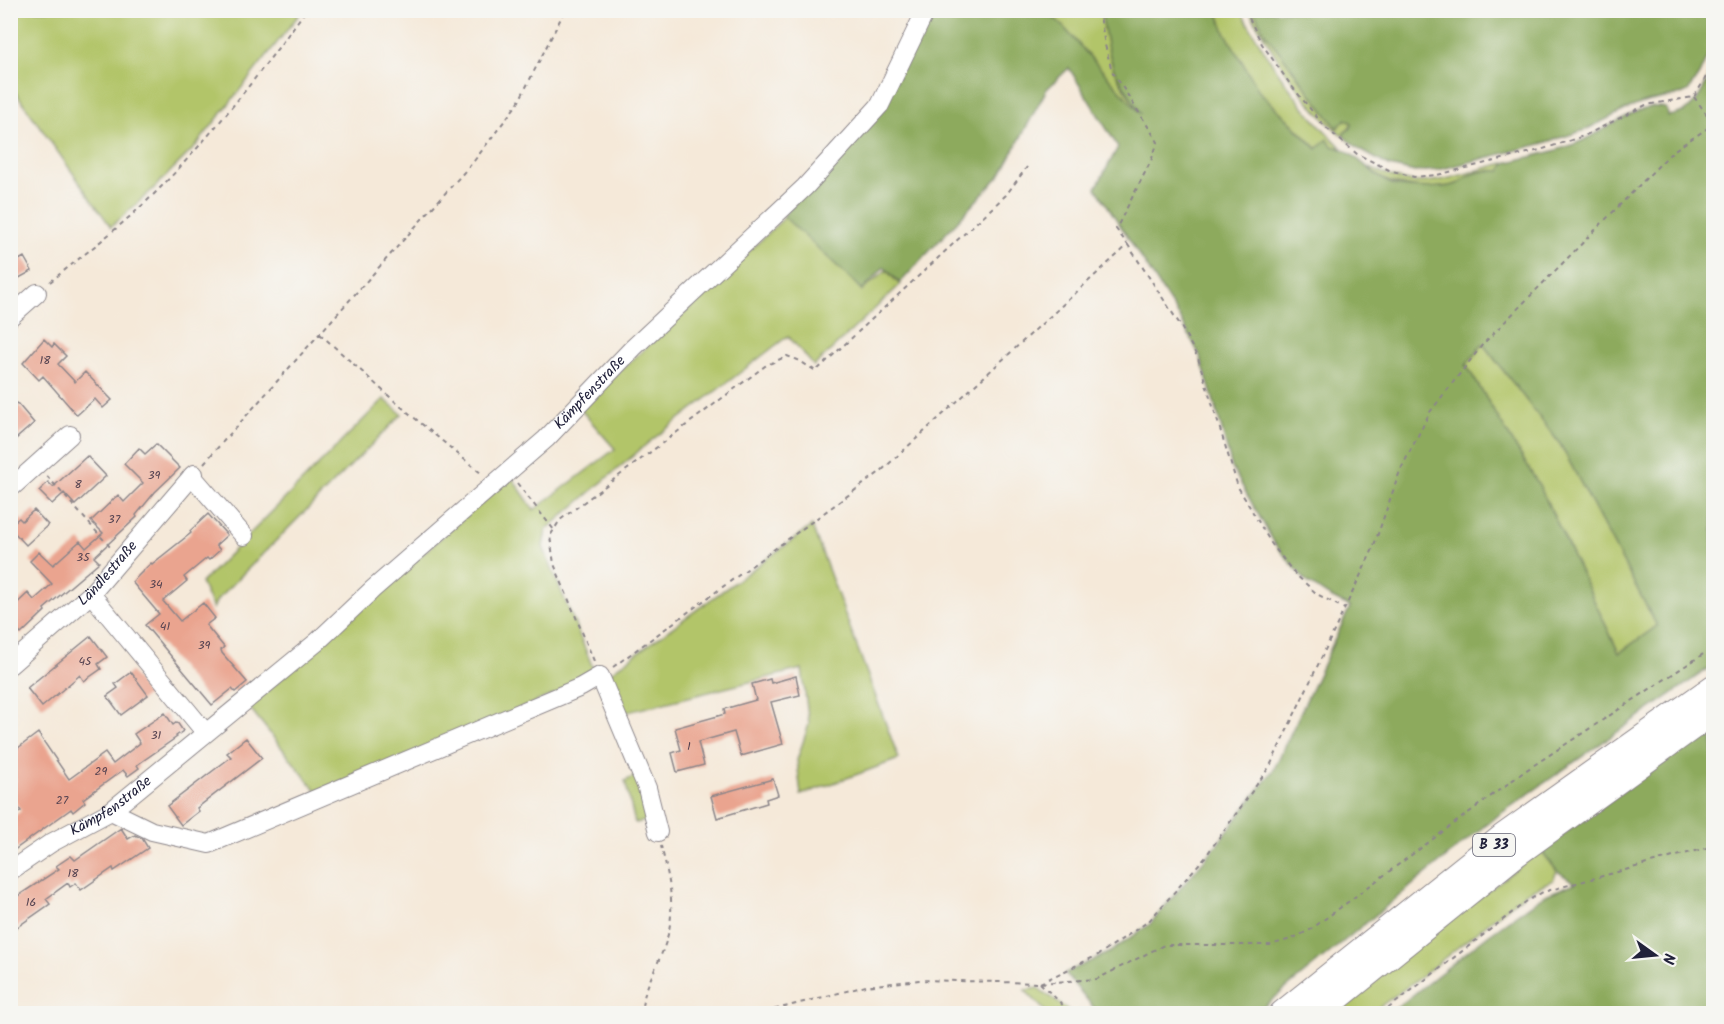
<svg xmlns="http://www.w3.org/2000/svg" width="1724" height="1024" viewBox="0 0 1724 1024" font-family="Kalam,sans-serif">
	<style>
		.green { fill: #b2c569; stroke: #6a7452; stroke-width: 1.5 }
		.forest { fill: #8daa5d; stroke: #58664c; stroke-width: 1.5; fill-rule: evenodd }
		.building { fill: #eaa48f }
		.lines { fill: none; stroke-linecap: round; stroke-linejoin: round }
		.minor-casing { stroke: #8c868a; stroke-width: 20 }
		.highway-casing { stroke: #8c868a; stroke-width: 29 }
		.path { stroke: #8c868a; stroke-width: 2; stroke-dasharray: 4.5 4.5; stroke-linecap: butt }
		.minor { stroke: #fff; stroke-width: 18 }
		.highway { stroke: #fff; stroke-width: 27 }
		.labels { text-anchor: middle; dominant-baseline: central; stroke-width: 4.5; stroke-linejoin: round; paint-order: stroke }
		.number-label { font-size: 12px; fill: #544250 }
		.shield { fill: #f6f6f2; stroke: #626272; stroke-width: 1.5 }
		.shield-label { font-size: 14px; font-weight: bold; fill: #22223b }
		.street-label { font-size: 15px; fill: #22223b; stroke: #f6f6f2 }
	</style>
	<rect width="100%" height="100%" fill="#f6f6f2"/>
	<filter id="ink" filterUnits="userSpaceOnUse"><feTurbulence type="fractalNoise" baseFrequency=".0167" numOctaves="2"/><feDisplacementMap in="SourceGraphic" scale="12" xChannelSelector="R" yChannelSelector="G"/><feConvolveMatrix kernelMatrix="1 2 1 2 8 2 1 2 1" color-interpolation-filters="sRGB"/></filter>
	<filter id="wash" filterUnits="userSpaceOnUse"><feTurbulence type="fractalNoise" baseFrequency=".008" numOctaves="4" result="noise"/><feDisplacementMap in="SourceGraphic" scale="24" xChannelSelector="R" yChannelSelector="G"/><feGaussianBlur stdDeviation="1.35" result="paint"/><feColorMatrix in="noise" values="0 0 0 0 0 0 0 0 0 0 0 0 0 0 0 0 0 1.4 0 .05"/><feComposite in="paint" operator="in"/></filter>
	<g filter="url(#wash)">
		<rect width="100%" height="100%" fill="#f5e9d9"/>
		<path class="green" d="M21,11V10L302,11L195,147L152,190L111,227L11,86V23Z
			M1043,11H1101C1105,30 1107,52 1115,71C1122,88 1135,104 1145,119L1059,22Z
			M1217,11H1241C1270,63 1298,106 1342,148L1332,146L1318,149L1259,91L1225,32Z
			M1249,11H1254L1265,33L1337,128L1346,119L1352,124L1344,133V137C1303,104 1275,56 1249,11Z
			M1505,163L1501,171C1490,170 1478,171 1469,176C1465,178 1461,182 1457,184C1437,192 1383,188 1370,168C1384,174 1400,181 1416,182C1445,183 1476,169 1505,163Z
			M790,212L862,291L886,270L900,285L814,366L788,336L648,443L546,530L543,547L593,668L586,681L318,793L249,707L511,476L534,510L615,449L581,410L600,389L702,297Z
			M1483,344L1560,444L1657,626L1619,653L1539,485L1466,365Z
			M384,399L402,414L217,600L213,609L201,583Z
			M812,526L899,759L801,795L797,760L809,724L802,669L624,713L608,683L611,672Z
			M637,775L650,820L635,823L625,781Z
			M1541,850L1557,871L1553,880L1527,892L1422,976L1371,1013L1329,1014Z
			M1038,988L1072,1013H1047L1025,990Z"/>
		<path class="forest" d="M929,11H1043L1059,22L1141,114L1114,70L1107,45L1101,11H1217L1225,32L1259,91L1317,149L1327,139L1332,146C1360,151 1373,182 1400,186C1414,188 1443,189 1457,184C1461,182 1464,178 1468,176C1478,171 1490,170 1501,171L1505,163C1532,156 1561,151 1586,139C1605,130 1647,98 1667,109L1668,116C1696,114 1703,90 1713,67V665L1493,819L1256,1013H1098L1065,973L1110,952L1150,924L1216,846L1274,769L1350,607L1327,595L1306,581L1275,544L1232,468L1218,415L1200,356L1180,318L1096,188L1118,147L1069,68L1047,89L1001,174L900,283L884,267L863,290L783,216L883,108ZM1483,344L1560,444L1657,626L1619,653L1539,485L1466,365Z
			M1254,11H1713V39L1711,48L1699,75L1688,91L1679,95L1646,102L1629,108L1585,130L1541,144L1438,170L1415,172L1389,166L1360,150L1344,137V133L1351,128L1352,123L1346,119L1337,128L1265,33Z
			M1713,726V1013L1389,1014L1488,935L1543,896L1575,883L1557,871L1541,850Z"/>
		<g id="blocks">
			<path class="building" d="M24,257L32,271L10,283V265Z
				M44,339L52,347L54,344L66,356L58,364L75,382L85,372L112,400L103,408L95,399L77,415L43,376L39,380L23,363Z
				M17,403L34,423L10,444V408Z
				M156,444L180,468L155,492L136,515L137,517L94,557L99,562L44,609L45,611L21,634L19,632L10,639V610L28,593L34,600L52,584L30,561L39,552L53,565L80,541L86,548L103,533L91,521L118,495L124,502L143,483L124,464L139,448L145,454Z
				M87,456L106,476L75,505L64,493L52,504L39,491L48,482L53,487Z
				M34,510L48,525L26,545L10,528V525L19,518L22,521Z
				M208,514L227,535L216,545L220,550L209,560L207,558L184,577L187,581L163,601L180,621L203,603L215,618L206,625L224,647L221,650L222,653L247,682L235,692L232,689L212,705L145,625L159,614L132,582L151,563L152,564L191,533L190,531Z
				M91,636L107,657L98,664L101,669L84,681L80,675L42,707L27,688Z
				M131,672L148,695L121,715L107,696L118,688L115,684Z
				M796,676L800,695L771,702L783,744L741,756L734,732L698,742L704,765L677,772L672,753L681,750L675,728L725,714L724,709L756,700L752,684L770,679L771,683Z
				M165,713L173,725L177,722L183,731L176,736L177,737L137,765L139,768L128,776L123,770L83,799L85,802L73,812L71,809L10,853V819L21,811L10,795V784L16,780L10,772V754L38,733L69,779L105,753L113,764L140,743L134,734Z
				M246,738L262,758L197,808L199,811L181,825L167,806L231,757L227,753Z
				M773,779L778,795L766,799L767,803L717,818L711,796Z
				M121,828L128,839L135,835L142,838L148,848L114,871L113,868L81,890L76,883L70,887L68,883L46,899L50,904L10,932V901L59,869L56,866L71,856L75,860Z"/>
		</g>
	</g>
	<g filter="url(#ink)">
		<use href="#blocks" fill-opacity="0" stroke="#8c868a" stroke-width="1.5"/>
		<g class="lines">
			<defs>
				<g id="minor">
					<path d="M10,317L37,293"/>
					<path d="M192,476L244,536"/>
					<path d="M10,484L13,486L70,435"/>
					<path d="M91,594L205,732"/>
					<path id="s1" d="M10,665L91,594L194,474"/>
					<path d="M111,811L152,831L209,844L581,687L600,676L647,788L658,832"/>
					<path id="s2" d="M10,871L51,843L111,811L317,642L373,589L546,439L633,348L805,187L880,105L926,10"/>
				</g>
				<path id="highway" d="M1283,1014L1504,837L1714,688
					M1316,1014L1516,853L1706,716"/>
			</defs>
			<use href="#minor" class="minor-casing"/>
			<use href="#highway" class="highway-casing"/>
			<path class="path" d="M1099,10L1105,45L1112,71L1158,142L1151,161L1116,229L1128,245
				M1245,10L1262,44L1290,84L1325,127L1357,154L1389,170L1414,177L1437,175L1540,150L1584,136L1646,105L1694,97L1704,81L1714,58
				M1694,97L1713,123
				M50,282C87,252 127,222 161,187C214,133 261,72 306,10
				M320,334L399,405L482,474
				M204,463L474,161L518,103L565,10
				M47,476L111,548
				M517,483L554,530
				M594,661L554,564L550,536L560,520L765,366L787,356L798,360L816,371L1006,195L1027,167
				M613,667L880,472L1128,245L1179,323L1198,358L1238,487L1271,543L1294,573L1317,594L1345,609
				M1040,983L1098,955L1149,921L1206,856L1270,766L1372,551L1400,471L1430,412L1483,344L1673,151L1714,124
				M1040,983L1072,1014
				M641,1014C643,986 660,964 667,938C676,907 669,877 661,846
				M757,1014L866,986L919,980L1040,983L1097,979L1164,945H1270L1291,939L1310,930L1525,771L1714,647
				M1381,1014L1527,901L1543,892L1714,846"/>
			<use href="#minor" class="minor"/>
			<use href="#highway" class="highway"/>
		</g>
	</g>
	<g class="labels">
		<g class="number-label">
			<text x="45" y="360">18</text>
			<text x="154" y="475">39</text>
			<text x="78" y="484">8</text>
			<text x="114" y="519">37</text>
			<text x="83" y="557">35</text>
			<text x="156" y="584">34</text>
			<text x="165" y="626">41</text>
			<text x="204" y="645">39</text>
			<text x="85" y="661">45</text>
			<text x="156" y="735">31</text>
			<text x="689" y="746">1</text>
			<text x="101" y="771">29</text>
			<text x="62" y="800">27</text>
			<text x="73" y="873">18</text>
			<text x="31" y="902">16</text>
		</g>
		<rect class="shield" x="1473" y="834" width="42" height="22" rx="4.5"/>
		<g class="shield-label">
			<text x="1494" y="845">B 33</text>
		</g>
		<g class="street-label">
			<text stroke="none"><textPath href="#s2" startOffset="754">Kämpfenstraße</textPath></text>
			<text stroke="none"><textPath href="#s1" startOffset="134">Ländlestraße</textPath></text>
			<text stroke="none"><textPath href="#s2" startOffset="120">Kämpfenstraße</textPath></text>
		</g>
	</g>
	<rect width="1724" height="1024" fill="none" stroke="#f6f6f2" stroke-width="36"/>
	<g transform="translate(1655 955) rotate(105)" stroke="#f6f6f2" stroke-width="4.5" paint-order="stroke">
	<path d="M0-4.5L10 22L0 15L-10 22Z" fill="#22223b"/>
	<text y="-9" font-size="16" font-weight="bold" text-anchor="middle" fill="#22223b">N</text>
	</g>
</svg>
